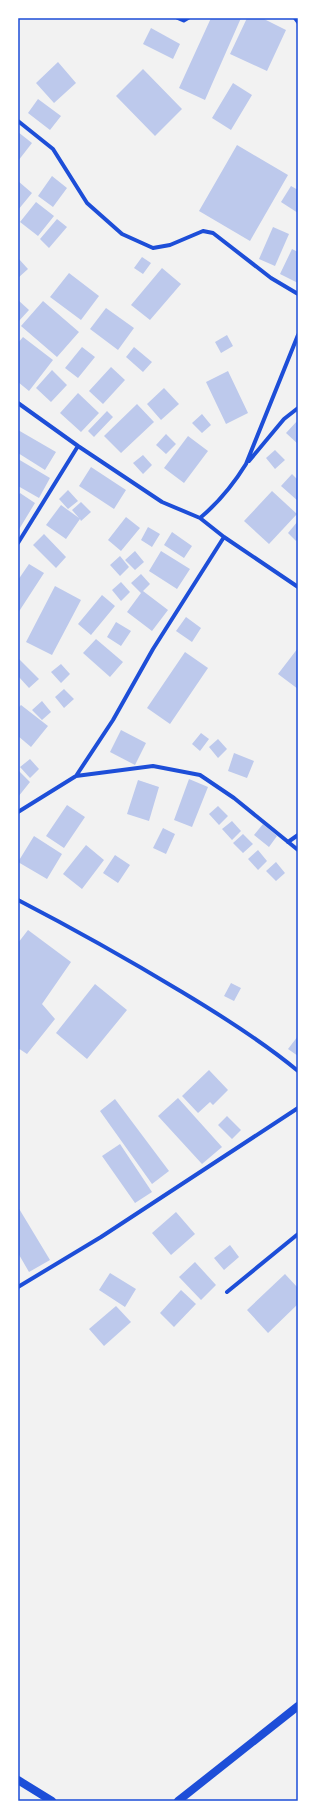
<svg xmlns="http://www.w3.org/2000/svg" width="316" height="1819" viewBox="0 0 316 1819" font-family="Rubik,sans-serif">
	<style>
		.building { fill: #bdc9ec }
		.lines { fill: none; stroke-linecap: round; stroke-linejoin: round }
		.service { stroke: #1d4ed8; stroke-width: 3 }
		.minor { stroke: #1d4ed8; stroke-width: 4 }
		.secondary { stroke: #1d4ed8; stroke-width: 8 }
		.neatline { fill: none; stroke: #1d4ed8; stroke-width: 1.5 }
	</style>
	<rect width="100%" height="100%" fill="#f2f2f2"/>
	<path class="building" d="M211,18H241L205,100L179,88Z
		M247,18H262L286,30L267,71L230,54Z
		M151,28L180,44L173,59L143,44Z
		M58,62L76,83L54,103L36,83Z
		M143,69L182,109L155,136L116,96Z
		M233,83L252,95L231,130L212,118Z
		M38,99L61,116L50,130L28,113Z
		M18,132L32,143L18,161Z
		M237,145L288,175L250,241L199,211Z
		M52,176L67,188L53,207L38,196Z
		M18,181L32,193L18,210Z
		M291,186L298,190V213L281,202Z
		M36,202L54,216L38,236L20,222Z
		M57,219L67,227L49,248L40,239Z
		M273,227L289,234L275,266L259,259Z
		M292,249L298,252V283L280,274Z
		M142,257L151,263L143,274L134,268Z
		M18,258L28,269L18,278Z
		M162,268L181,284L150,320L131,305Z
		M69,273L99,296L81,320L50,297Z
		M18,300L29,310L18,322Z
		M43,301L79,332L57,357L21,326Z
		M106,308L134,328L118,350L90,329Z
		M227,335L233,346L221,353L215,342Z
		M23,337L53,360L29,391L18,382V343Z
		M82,347L95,357L78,378L65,368Z
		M134,347L152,362L143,372L126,357Z
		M111,367L125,380L103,404L89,391Z
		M52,370L67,385L51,402L36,388Z
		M228,371L248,413L226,424L206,382Z
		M164,388L179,404L161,420L147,404Z
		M78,393L99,413L81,432L60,413Z
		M137,404L154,422L121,453L104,436Z
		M107,411L113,417L94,437L88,431Z
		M202,414L211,425L202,433L192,423Z
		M298,420V444L286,433Z
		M18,430L56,452L45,470L18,453Z
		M166,434L176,444L166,454L156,445Z
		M188,436L208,451L184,483L164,468Z
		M275,450L285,460L275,469L266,458Z
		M143,455L152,465L143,474L133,463Z
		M18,459L50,478L39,498L18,486Z
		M91,467L126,490L114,509L79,486Z
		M292,474L298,480V501L281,486Z
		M68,490L78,501L68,509L59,499Z
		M272,491L297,514L269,544L244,521Z
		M20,493L35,503L18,531V496Z
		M81,502L91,512L81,521L80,519L66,539L46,525L61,505L79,518L72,510Z
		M126,517L140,528L121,551L108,540Z
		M298,521V539L296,541L288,533Z
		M148,527L160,534L152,547L141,540Z
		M172,532L192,546L184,558L164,545Z
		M44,534L66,557L56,568L33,545Z
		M135,551L144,562L135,570L125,560Z
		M161,551L190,569L177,589L149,571Z
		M120,556L129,567L120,576L110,565Z
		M29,564L44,573L18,613V580Z
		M141,574L150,584L143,591L168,610L152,631L127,612L141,593L131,583Z
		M121,582L130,592L121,601L112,590Z
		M55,586L81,600L52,655L26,642Z
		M102,595L115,606L91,635L78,624Z
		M186,617L201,628L192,642L176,631Z
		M116,622L131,631L121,646L107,637Z
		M96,639L123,662L110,677L83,653Z
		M298,648V689L278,674Z
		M185,652L208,668L170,724L147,708Z
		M19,659L39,679L29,688L18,676Z
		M61,664L70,674L61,683L51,672Z
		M64,689L74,699L64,708L55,697Z
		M42,701L51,712L42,720L32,710Z
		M21,705L48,726L31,747L18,736V708Z
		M121,730L146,743L135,765L110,752Z
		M201,733L209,739L200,751L192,744Z
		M218,739L227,749L218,758L209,747Z
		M234,753L254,761L247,778L228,771Z
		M30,759L39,769L30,778L20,767Z
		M18,770L30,782L18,797Z
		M189,779L208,787L192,827L174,820Z
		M138,780L159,787L149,821L127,814Z
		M67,805L85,817L64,848L46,836Z
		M218,806L228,816L219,825L209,814Z
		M232,821L241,831L232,840L222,829Z
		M263,824L277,836L269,847L254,835Z
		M163,828L175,834L166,854L153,848Z
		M243,834L253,844L243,853L233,843Z
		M34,836L62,854L47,879L18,862Z
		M86,845L104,860L82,889L63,874Z
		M258,850L267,861L258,870L248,859Z
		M115,855L130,865L118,883L103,873Z
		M276,862L285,873L276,881L266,871Z
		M28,930L71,962L42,1004L55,1019L27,1054L18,1048V943Z
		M231,983L241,988L234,1001L224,996Z
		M95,984L127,1010L87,1059L56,1033Z
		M298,1036V1056L288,1049Z
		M209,1070L228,1090L213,1105L210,1102L198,1113L182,1096Z
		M178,1098L222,1147L202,1164L158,1116Z
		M115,1099L169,1171L152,1184L100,1111Z
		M227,1116L241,1130L232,1139L218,1125Z
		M120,1144L152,1192L135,1203L102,1156Z
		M18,1207L50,1260L29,1272L18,1253Z
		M176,1212L195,1234L171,1255L152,1233Z
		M230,1245L239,1257L224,1270L214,1258Z
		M195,1262L216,1285L201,1300L179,1277Z
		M110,1273L136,1289L125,1307L99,1290Z
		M285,1274L298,1288V1304L268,1333L247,1310Z
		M181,1290L196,1304L174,1327L160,1313Z
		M116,1306L131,1322L104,1346L89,1329Z"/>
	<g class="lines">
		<path class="service" d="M177,18L184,21L189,18"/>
		<path class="minor" d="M295,18L298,22
			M18,121L53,149L87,203L122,234L153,248L170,245L203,231L213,233L271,278L298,294
			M18,403L78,446L162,502L200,518C218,503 233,485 246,464L298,335
			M249,461L284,419L298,408
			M224,537L298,587
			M18,543L78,446
			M76,776L153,766L200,775L234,798L298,850
			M18,812L76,776L113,720L153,649L224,537L200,518
			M288,842L298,835
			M18,900C74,929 129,960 182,992C222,1016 262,1041 298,1071
			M18,1287L101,1237L298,1108
			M227,1292L298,1234"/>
		<path class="secondary" d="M18,1780L52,1801
			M178,1801L298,1706"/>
	</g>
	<rect width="316" height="1819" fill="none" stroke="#ffffff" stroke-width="38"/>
	<rect x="19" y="19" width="278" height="1781" class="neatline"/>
</svg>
